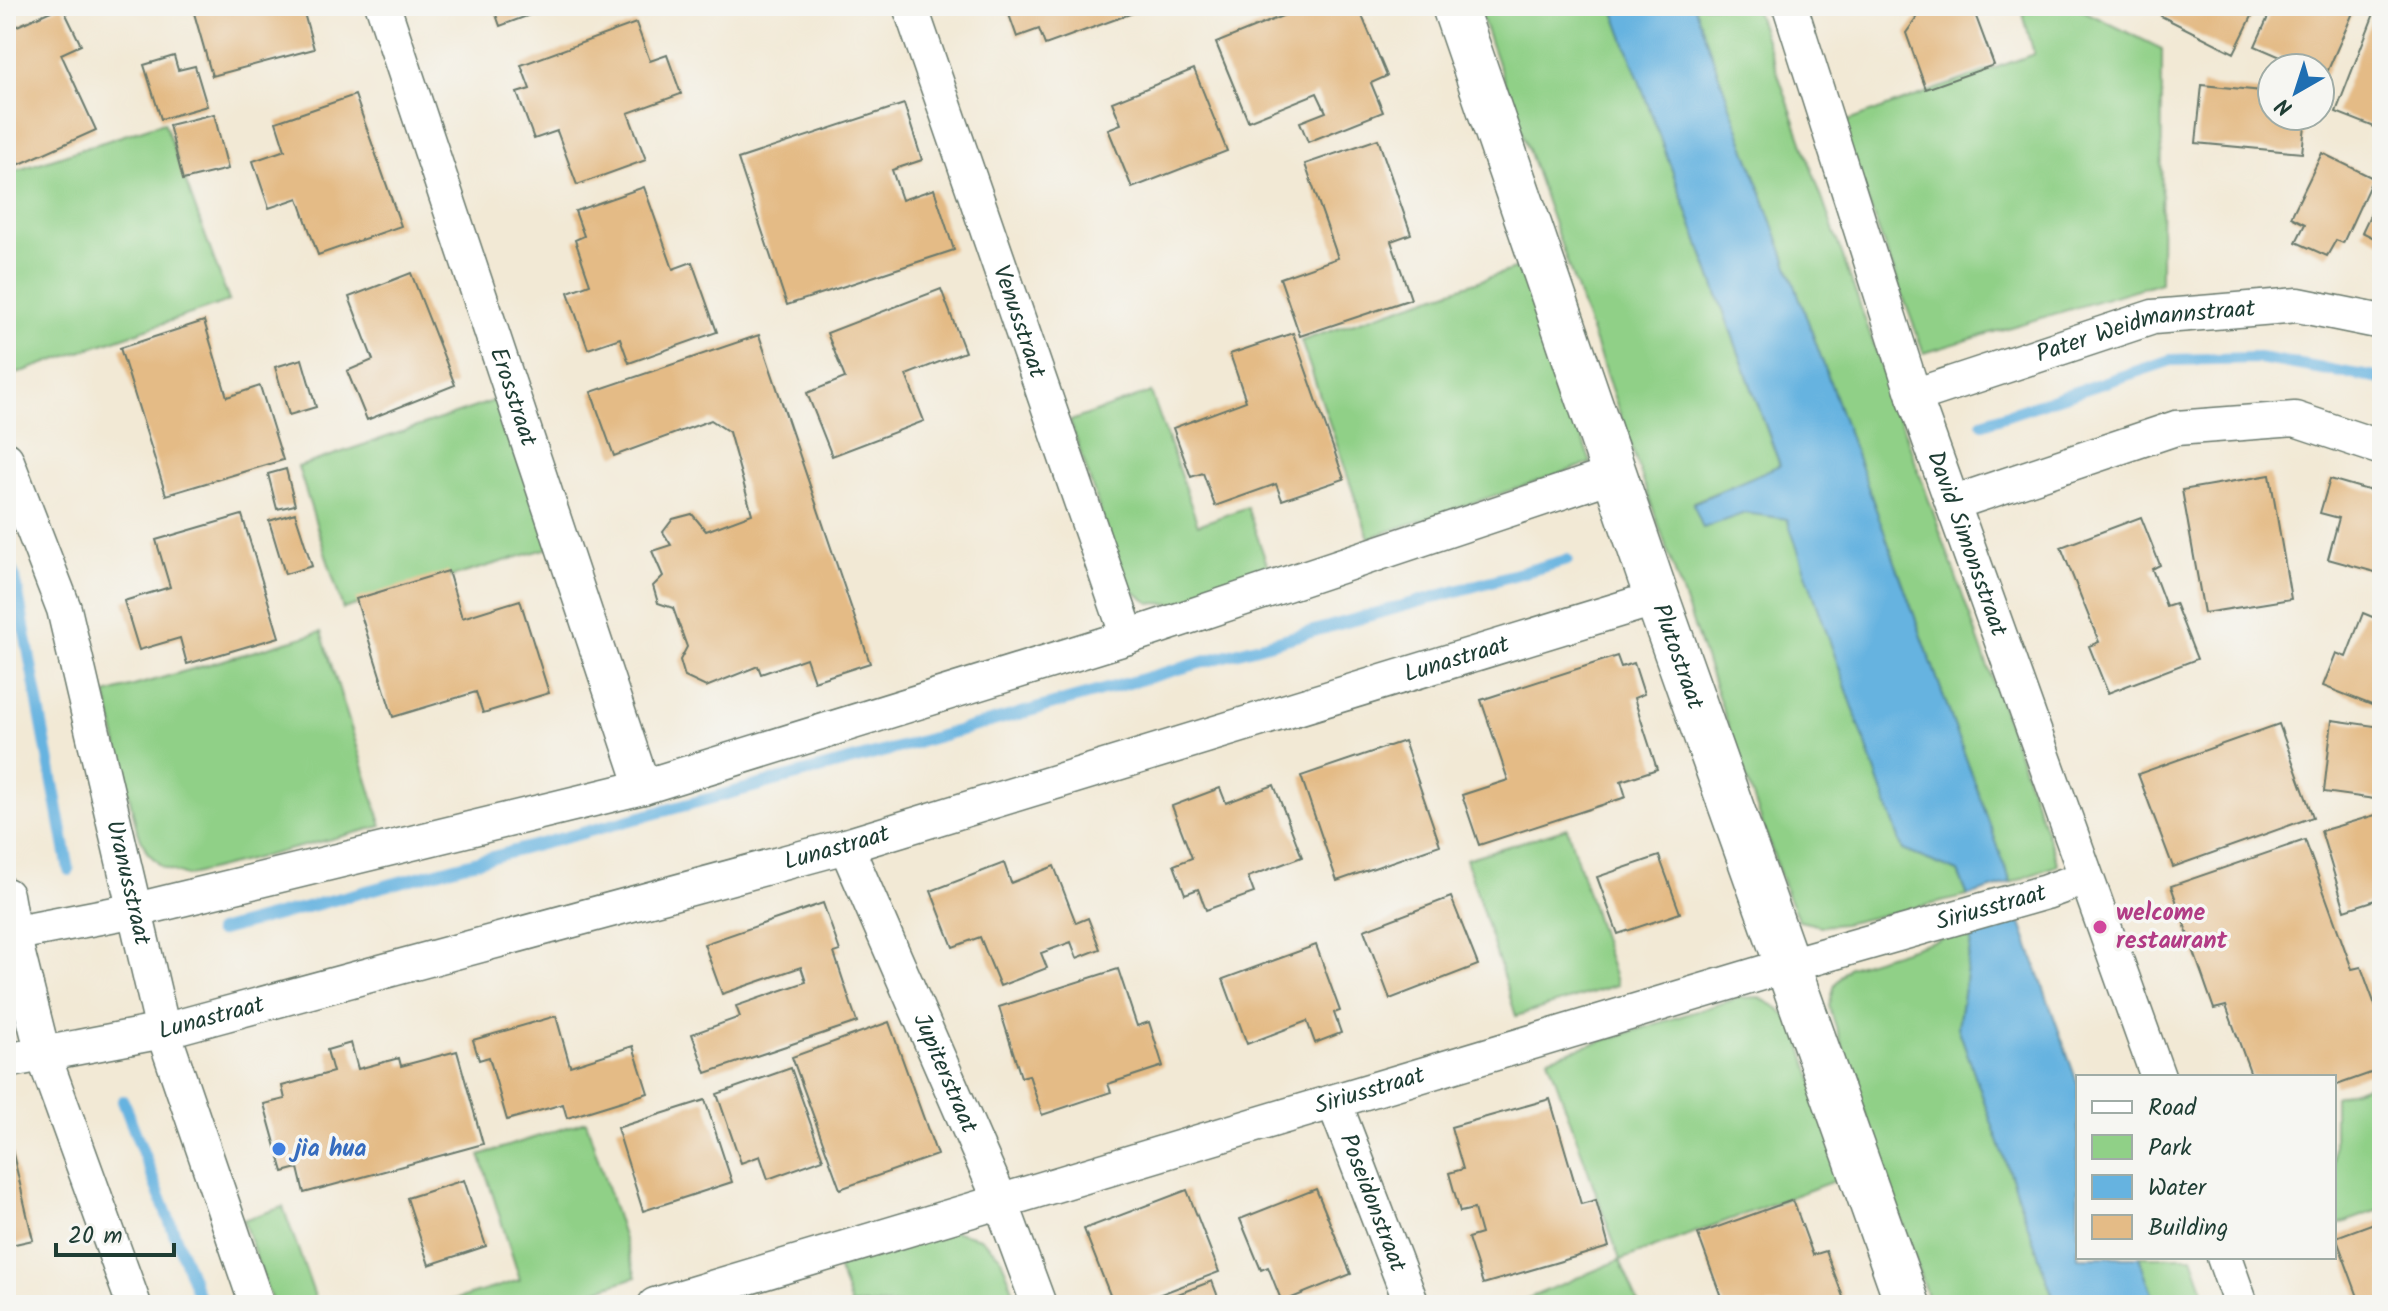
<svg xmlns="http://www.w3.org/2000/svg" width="2388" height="1311" viewBox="0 0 2388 1311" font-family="Kalam,sans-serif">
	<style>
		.green { fill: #90d087; stroke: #58865e; stroke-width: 2 }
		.water { fill: #66b3e0; stroke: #42788a; stroke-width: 2 }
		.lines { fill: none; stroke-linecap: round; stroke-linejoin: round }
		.stream { stroke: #66b3e0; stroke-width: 12 }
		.building { fill: #e4bb86 }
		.street-casing { stroke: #69796c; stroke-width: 37 }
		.secondary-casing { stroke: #69796c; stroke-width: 47 }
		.street { stroke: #fff; stroke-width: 34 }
		.secondary { stroke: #fff; stroke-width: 44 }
		.hotel-dot { fill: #d1479c; stroke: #f6f6f2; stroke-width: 3 }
		.shop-dot { fill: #3f7fe0; stroke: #f6f6f2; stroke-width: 3 }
		.labels { text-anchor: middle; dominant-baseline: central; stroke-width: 7; stroke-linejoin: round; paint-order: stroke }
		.street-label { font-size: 24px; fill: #1f3d34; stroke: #f6f6f2 }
		.hotel-label { font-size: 24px; font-weight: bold; fill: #b23c85; stroke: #f6f6f2; text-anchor: start }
		.shop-label { font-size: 24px; font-weight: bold; fill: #366cbe; stroke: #f6f6f2; text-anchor: start }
	</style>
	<rect width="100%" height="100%" fill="#f6f6f2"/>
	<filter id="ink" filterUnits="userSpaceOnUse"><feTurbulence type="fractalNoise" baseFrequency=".0125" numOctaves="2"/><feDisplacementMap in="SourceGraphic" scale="16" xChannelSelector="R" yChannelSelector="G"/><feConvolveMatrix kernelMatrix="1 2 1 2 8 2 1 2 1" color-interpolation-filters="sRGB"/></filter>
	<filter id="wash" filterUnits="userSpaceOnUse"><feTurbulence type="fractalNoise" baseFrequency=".006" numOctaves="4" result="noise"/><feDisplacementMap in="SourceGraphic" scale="32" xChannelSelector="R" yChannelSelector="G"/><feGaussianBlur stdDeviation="1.8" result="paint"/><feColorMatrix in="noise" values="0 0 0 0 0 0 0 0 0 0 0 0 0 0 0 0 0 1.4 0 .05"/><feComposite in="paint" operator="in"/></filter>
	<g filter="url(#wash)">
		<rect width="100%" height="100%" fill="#f2e9d5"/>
		<path class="green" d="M1478,6H1612L1780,466L1693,502L1703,528L1745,512L1787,518L1903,850L1958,872L1968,896L1843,924L1821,926L1799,921L1788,897Z
			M1694,6H1754L2058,865L2011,883Z
			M2021,6H2074L2162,49L2161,282L1924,353L1839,124L2034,54Z
			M164,122L229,301L6,377V174Z
			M1523,266L1591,463L1369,538L1301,341Z
			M1151,392L1198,525L1247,507L1269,570L1177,604L1150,603L1130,589L1118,564L1070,421Z
			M514,394L562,544L343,609L298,467Z
			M321,632L382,826L186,876L162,867L147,852L137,830L106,694Z
			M1567,828L1617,985L1516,1016L1466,859Z
			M1973,929L1958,1027L2056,1305H1930L1829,1006L1835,984L1849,967Z
			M1758,997L1778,1008L1794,1023L1845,1177L1620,1260L1639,1305H1512L1620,1260L1548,1058L1738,998Z
			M2375,1082L2382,1101V1209L2334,1226V1097Z
			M586,1121L636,1277L549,1305H437L520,1280L480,1155Z
			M283,1207L318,1305H273L243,1220Z
			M953,1231L980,1238L1000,1256L1019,1305H851L838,1267Z
			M2139,1257H2192L2209,1305H2156Z"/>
		<path class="water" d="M1612,6H1694L2011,883L1968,896L1958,872L1903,850L1787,519L1745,513L1703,528L1693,503L1780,465Z
			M2018,915L2078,1085V1257H2139L2156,1305H2056L1958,1027L1973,929Z"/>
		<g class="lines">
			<path class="stream" d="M1983,423L2171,360L2259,358L2382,379
				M6,558L15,578L69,870
				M218,931L897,748L1567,560
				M123,1101L202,1305"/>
		</g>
		<g id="blocks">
			<path class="building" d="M62,6L81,45L61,54L96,130L18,165L6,138V31Z
				M192,6H302L314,49L212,76Z
				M493,6H554L500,26Z
				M1006,6H1152L1045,45L1039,29L1017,37Z
				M1307,6H1358L1387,76L1371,83L1383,112L1308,142L1300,122L1326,112L1317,93L1248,121L1216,43Z
				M1896,6H1972L1994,65L1926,89L1906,33L1916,19L1913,10L1899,15Z
				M2166,6H2257L2234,53L2161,16Z
				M2273,6H2356L2325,77L2320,74V68H2306L2255,46Z
				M2377,6H2382V130L2336,112Z
				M636,23L650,61L667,55L681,94L628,113L646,160L577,185L557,131L534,139L517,93L530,89L521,65Z
				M174,56L178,70L195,66L207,106L161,119L144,65Z
				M1194,69L1227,151L1132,188L1108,129L1121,124L1112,102Z
				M2202,85L2272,92V116H2306L2302,153L2196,143Z
				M355,95L401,226L318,255L298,198L269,208L253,161L285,150L276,122Z
				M904,104L922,160L892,170L902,200L934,189L954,250L787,305L738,159Z
				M214,114L228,169L183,180L169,125Z
				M1378,139L1411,234L1391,241L1411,299L1300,336L1280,278L1338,258L1305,164Z
				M2322,153L2373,178L2343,243L2336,240L2327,256L2296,242L2305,224L2291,217Z
				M644,187L673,269L692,262L717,332L629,363L620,338L588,349L568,292L590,284L575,240L584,236L575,211Z
				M2382,190V242L2362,232Z
				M411,273L455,385L367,420L347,371L373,360L349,297Z
				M941,289L965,352L906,375L924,421L832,456L807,393L845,378L827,333Z
				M204,321L227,397L260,386L283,460L166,495L120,348Z
				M1293,333L1344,479L1282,500L1276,484L1215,506L1203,473L1191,477L1173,428L1246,401L1230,354Z
				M759,335L870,663L814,681L806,658L761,674L758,666L706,687L685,677L680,660L687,647L673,608L658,603L653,586L663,576L652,551L671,545L663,532L673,519L692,514L706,531L752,514L729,432L711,420L614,456L591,392Z
				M302,359L316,407L289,415L275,367Z
				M286,469L295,505L277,509L268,474Z
				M2270,475L2291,599L2204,613L2182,490Z
				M2330,479L2382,494V574L2328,559L2339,518L2320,513Z
				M295,513L312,566L285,574L269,521Z
				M242,515L279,637L187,664L180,638L139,650L124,601L170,587L156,540Z
				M2141,517L2160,565L2152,569L2166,606L2175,603L2197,659L2108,693L2089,646L2099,642L2061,547Z
				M448,571L462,618L520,600L549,693L483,713L476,692L393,717L356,599Z
				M2363,613L2382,621V709L2323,686L2336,653L2346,657Z
				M1617,656L1621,667L1634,663L1644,694L1634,698L1657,769L1621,781L1626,797L1479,845L1462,795L1508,780L1481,700Z
				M2332,720L2382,727V800L2324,792Z
				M2279,724L2313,817L2173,867L2138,774Z
				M1404,741L1440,845L1337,881L1301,776Z
				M1274,785L1302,857L1248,877L1254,893L1206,910L1198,889L1185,894L1174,865L1192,858L1172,806L1220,788L1226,803Z
				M2382,813V898L2345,910L2321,831Z
				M2305,840L2352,969L2361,967L2382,1024V1069L2334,1086V1077H2252L2226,1006L2214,1009L2171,886Z
				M1659,856L1680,913L1618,934L1597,877Z
				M1004,863L1011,883L1054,866L1076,923L1088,918L1100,949L1077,958L1071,942L1041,953L1047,968L1000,986L980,937L953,947L931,891Z
				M1451,897L1478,965L1390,999L1364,930Z
				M823,903L840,951L834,953L857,1022L706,1073L692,1034L740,1017L736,1006L806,982L801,967L722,994L704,944Z
				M2382,925V947L2375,928Z
				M1316,945L1340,1011L1334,1013L1341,1033L1315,1043L1307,1021L1247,1044L1223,979Z
				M1118,969L1137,1026L1149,1022L1163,1066L1108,1084L1111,1092L1042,1115L1029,1075L1021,1077L999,1007Z
				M556,1016L570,1066L633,1046L648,1093L567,1118L563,1104L507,1120L489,1057L479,1060L473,1040Z
				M889,1022L937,1155L840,1189L792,1057Z
				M351,1043L358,1069L399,1058L401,1066L457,1051L483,1144L304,1193L298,1168L283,1172L264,1104L285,1099L282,1086L333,1072L327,1050Z
				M791,1068L823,1159L768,1179L760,1156L741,1163L717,1094Z
				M1550,1099L1581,1204L1596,1200L1609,1247L1483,1284L1468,1238L1481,1234L1474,1209L1460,1212L1449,1173L1463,1169L1451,1127Z
				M705,1100L732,1182L643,1211L617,1128Z
				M6,1124L33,1240L6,1246Z
				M464,1180L486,1246L429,1265L407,1198Z
				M1316,1189L1351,1274L1282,1302L1268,1267L1261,1270L1240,1219Z
				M1187,1190L1219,1272L1132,1305H1114L1084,1229Z
				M1793,1200L1813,1255L1826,1251L1846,1305H1724L1698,1234Z
				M2382,1220V1305H2361L2336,1237Z
				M1212,1281L1221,1305H1149Z"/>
		</g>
	</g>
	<g filter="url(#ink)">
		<use href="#blocks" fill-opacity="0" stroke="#69796c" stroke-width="2"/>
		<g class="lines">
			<defs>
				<g id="street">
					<path id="s1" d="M383,6L643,787"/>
					<path id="s2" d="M910,6L1128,637"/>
					<path id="s3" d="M1790,6L1914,396L2158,1077"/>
					<path id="s4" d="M1914,396L2153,317L2298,305L2382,322"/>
					<path id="s5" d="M6,459L64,609L163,1031L257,1305"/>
					<path d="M1953,503L2176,428L2295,419L2382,448"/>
					<path id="s6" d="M846,846L1001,1202L1039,1305"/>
					<path d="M6,895L13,934L43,1054L134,1305"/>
					<path d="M6,935L136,910L643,787L1128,637L1615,474"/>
					<path id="s7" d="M6,1061L163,1031L846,846L1657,598"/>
					<path id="s8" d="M1334,1102L1412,1305"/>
					<path d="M2224,1257L2241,1305"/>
					<path id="s9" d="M655,1305L1789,965L2046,892L2085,878"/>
				</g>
				<g id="secondary">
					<path id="s10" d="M1454,6L1657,598L1908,1305"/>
				</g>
			</defs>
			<use href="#street" class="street-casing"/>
			<use href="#secondary" class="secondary-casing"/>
			<use href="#street" class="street"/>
			<use href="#secondary" class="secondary"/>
		</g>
	</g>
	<circle class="hotel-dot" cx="2100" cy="927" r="8"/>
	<circle class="shop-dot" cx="279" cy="1149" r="8"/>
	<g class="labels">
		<g class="street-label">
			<text stroke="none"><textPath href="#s2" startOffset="334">Venusstraat</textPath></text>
			<text stroke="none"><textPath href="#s4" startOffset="242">Pater Weidmannstraat</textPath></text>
			<text stroke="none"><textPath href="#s1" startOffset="412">Erosstraat</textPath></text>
			<text stroke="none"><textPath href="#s3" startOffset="566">David Simonsstraat</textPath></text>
			<text stroke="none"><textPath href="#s10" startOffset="688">Plutostraat</textPath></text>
			<text stroke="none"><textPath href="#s7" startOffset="1506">Lunastraat</textPath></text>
			<text stroke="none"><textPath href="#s7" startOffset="858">Lunastraat</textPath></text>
			<text stroke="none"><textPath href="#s5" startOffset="442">Uranusstraat</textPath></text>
			<text stroke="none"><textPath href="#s9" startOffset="1394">Siriusstraat</textPath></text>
			<text stroke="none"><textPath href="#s7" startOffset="210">Lunastraat</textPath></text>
			<text stroke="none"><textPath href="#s6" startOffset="248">Jupiterstraat</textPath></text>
			<text stroke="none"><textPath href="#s9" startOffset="746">Siriusstraat</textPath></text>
			<text stroke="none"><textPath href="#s8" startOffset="108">Poseidonstraat</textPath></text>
		</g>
		<g class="hotel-label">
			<text x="2116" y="913">welcome<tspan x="2116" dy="28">restaurant</tspan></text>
		</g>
		<g class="shop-label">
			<text x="295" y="1149">jia hua</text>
		</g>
	</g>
	<rect width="2388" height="1311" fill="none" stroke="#f6f6f2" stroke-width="32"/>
	<rect x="2076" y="1075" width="260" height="184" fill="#f6f6f2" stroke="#a0aca6" stroke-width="2"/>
	<rect x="2092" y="1101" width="40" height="12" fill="#ffffff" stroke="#a0aca6" stroke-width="2"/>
	<text x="2148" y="1115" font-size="24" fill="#1f3d34">Road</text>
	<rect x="2092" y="1135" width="40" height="24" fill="#90d087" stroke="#a0aca6" stroke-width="2"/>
	<text x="2148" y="1155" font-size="24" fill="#1f3d34">Park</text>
	<rect x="2092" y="1175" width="40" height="24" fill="#66b3e0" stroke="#a0aca6" stroke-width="2"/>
	<text x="2148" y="1195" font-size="24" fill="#1f3d34">Water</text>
	<rect x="2092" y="1215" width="40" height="24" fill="#e4bb86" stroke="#a0aca6" stroke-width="2"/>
	<text x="2148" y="1235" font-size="24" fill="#1f3d34">Building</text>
	<g transform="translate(2296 92) rotate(219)"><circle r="38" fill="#f6f6f2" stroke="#a0aca6" stroke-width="2"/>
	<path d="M0-6L14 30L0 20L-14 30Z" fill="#1f6fb2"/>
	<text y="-12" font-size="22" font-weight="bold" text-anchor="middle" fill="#1f3d34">N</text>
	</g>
	<path d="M56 1243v12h118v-12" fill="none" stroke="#1f3d34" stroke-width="4"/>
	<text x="68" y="1243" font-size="24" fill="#1f3d34" stroke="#f6f6f2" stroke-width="6" paint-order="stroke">20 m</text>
</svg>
